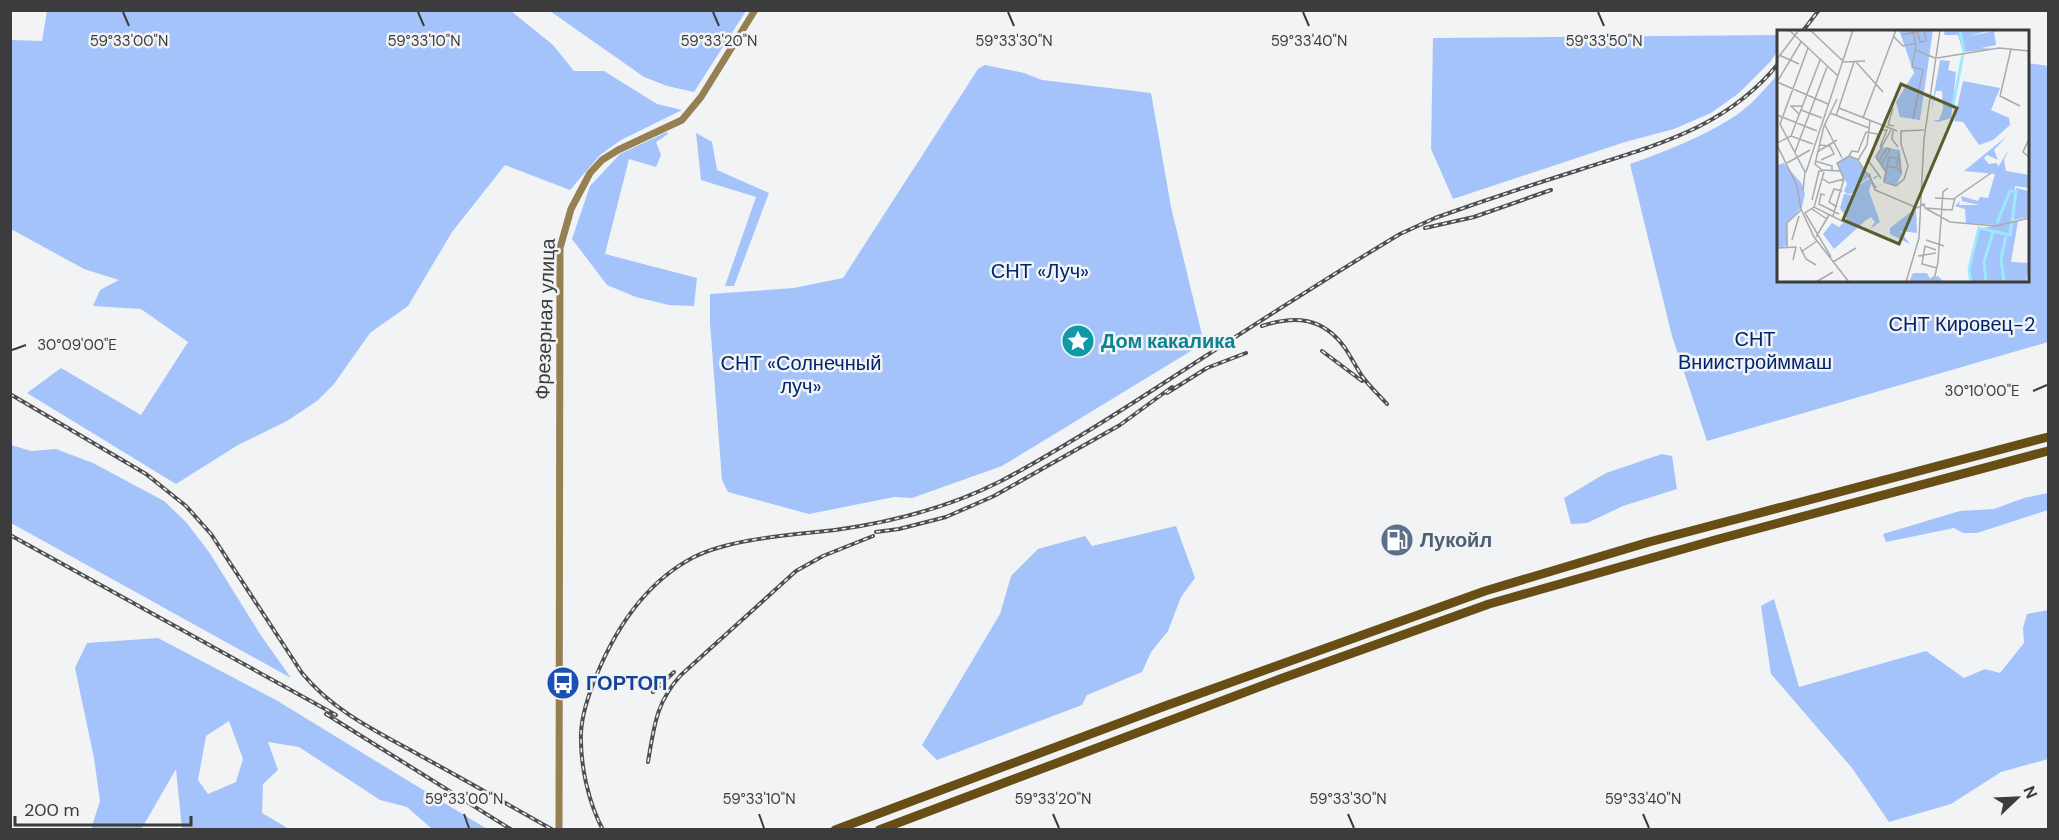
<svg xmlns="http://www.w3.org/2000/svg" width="2059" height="840" viewBox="0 0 2059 840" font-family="'DM Sans',sans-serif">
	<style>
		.green { fill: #a3c3fa; fill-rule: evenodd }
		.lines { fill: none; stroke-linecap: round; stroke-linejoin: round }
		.secondary { stroke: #967f52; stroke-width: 7 }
		.highway { stroke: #684e14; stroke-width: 9 }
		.rail-casing { stroke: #4f4f50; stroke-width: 4 }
		.rail { stroke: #f2f3f5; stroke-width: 1.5; stroke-dasharray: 4.5; stroke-linecap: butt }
		.ticks { fill: none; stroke: #3c3c3d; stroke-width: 2 }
		.labels { text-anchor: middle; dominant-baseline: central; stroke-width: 5; stroke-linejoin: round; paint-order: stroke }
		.park-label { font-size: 20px; fill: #02256d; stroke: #f2f3f5 }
		.street-label { font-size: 20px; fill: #3c3c3d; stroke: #f2f3f5 }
		.culture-label { font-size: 20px; font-weight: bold; fill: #0d838f; stroke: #f2f3f5; text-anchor: start }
		.service-label { font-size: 20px; font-weight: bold; fill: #4e5e75; stroke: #f2f3f5; text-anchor: start }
		.transit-label { font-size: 20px; font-weight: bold; fill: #164399; stroke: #f2f3f5; text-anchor: start }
		.inset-river { fill: none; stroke: #9ce9fc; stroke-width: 3 }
		.inset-road { fill: none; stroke: #a9aaab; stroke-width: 1.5 }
		.view { fill: #585d2b; fill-opacity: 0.15; stroke: #585d2b; stroke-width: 3 }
		.inset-edge { fill: none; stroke: #3c3c3d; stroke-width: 3 }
		.ticks-label { font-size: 15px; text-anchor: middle; fill: #3c3c3d; stroke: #f2f3f5; stroke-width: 5; stroke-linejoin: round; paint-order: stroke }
	</style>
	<rect width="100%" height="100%" fill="#f2f3f5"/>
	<path class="green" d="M47,11H511L553,45L574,71H604L657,104L682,110L621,140L600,155L570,190L505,165L452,232L408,306L370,333L334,384L317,401L287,421L238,445L176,484L27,393L61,368L141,415L188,342L141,309L93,306L100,290L119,280L84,269L11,229V40L42,41Z
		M550,11H746L694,92L667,86L644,77Z
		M1778,35V50L1771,61L1739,93L1711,113L1674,129L1625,142L1453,199L1431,149L1433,38Z
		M2028,63L2048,66V342L1707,441L1672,336L1630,164C1664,152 1700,138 1732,118C1750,107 1765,89 1778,74V280H2028Z
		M985,65L1024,73L1042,80L1151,93L1171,207L1204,343L1002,466L912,498L894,497L809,514L728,492L722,480L710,323V294L794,288L843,278L978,69Z
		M667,132L668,134L656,142L661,155L656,167L629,159L605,254L697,278L694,306L669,305L636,297L607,285L572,239L590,186L620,154Z
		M696,133L712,142L717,170L769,193L734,286H725L756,197L701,180Z
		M11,445L31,451L56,449L93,463L164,501L186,522L209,552L260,634L291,678L11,523Z
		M1662,454L1672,456L1677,489L1623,506L1587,523L1571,524L1564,498L1606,473Z
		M2048,493V510L1977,533H1963L1954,528L1886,542L1883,534L1960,511L1994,509L2024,498Z
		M1176,526L1195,578L1181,597L1168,631L1151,652L1142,672L1087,695L1082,705L937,760L922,745L1000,614L1011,576L1038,549L1085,536L1092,546Z
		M1774,599L1799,687L1926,651L1964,678L1985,669L2000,673L2024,643L2023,628L2027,614L2048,610V759L2001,772L1951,804L1889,822L1852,768L1771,674L1761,606Z
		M158,638L276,700L487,829H432L407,807L380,800L299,747L268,742L278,770L263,784L262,813L289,829H182L176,769L142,828L91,829L100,801L94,758L75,668L87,643ZM229,721L243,759L236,782L208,794L198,780L206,736Z"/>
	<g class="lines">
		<path class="secondary" d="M559,830L560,248L571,209L590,173L602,160L618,150L682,120L701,97L755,10"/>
		<path class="highway" d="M835,830L1165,706L1485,591L1649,542L2048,437
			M879,830L1280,679L1489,604L1715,540L2048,451"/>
		<defs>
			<path id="rail" d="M1802,32L1819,10
				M1425,228L1474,217L1551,190
				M1262,326C1295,315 1323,317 1345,348C1351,357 1356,367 1362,376C1369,386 1379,395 1387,404
				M1322,351L1362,381
				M1167,393L1207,368L1246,353
				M10,394L146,474L186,506L211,534L302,673C334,712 378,732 421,756C465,780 509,805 553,830
				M876,532L899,529L946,517L994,496L1120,425L1172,387
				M10,535L336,715
				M653,692L674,672
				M326,714L512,830
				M648,762C654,727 656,702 681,675L796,571L823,556L873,536
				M603,830C588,802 580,764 581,733C582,713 589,693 597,674C617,626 646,582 694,557C732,538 793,535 835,530C893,522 947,508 999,482C1053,454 1105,421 1156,388C1237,336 1318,283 1400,234L1435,218C1483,201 1531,185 1579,170C1655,145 1725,129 1778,64"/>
		</defs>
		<use href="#rail" class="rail-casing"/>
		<use href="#rail" class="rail"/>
	</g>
	<path class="ticks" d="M123,12L129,26M418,12L424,26M713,12L719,26M1008,12L1014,26M1303,12L1309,26M1598,12L1604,26M12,350L26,345M2033,391L2047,385M464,814L469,828M759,814L764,828M1053,814L1059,828M1348,814L1354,828M1643,814L1649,828"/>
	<defs>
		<symbol id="sight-disc" viewBox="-11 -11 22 22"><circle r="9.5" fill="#0f9aa8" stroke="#f2f3f5"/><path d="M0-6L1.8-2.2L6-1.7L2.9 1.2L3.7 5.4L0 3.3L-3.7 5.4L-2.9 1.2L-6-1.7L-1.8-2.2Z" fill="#fff"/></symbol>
		<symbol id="fuel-disc" viewBox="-11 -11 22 22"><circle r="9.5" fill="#5c6f8a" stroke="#f2f3f5"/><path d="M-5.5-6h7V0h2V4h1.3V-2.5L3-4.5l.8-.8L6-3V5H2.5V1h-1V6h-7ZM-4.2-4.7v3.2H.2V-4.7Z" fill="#fff"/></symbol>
		<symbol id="bus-disc" viewBox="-11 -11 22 22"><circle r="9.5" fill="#1a4fb4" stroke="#f2f3f5"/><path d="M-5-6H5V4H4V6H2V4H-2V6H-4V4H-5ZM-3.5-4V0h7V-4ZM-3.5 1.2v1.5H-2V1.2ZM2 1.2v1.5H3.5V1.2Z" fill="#fff"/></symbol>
	</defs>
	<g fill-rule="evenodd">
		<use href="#sight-disc" x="1059" y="322" width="38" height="38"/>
		<use href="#fuel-disc" x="1378" y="521" width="38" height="38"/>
		<use href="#bus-disc" x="544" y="664" width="38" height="38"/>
	</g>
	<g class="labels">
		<g class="park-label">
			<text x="1040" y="271">СНТ «Луч»</text>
			<text x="1962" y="324">СНТ Кировец-2</text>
			<text x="1755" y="339">СНТ<tspan x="1755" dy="23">Вниистройммаш</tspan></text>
			<text x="801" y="363">СНТ «Солнечный<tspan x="801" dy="23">луч»</tspan></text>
		</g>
		<g class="street-label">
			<text transform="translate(545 319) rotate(-88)">Фрезерная улица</text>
		</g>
		<g class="culture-label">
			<text x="1101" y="341">Дом какалика</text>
		</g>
		<g class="service-label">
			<text x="1420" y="540">Лукойл</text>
		</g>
		<g class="transit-label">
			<text x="586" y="683">ГОРТОП</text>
		</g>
	</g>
	<g transform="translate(1777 30)">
		<rect width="252" height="252" fill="#f2f3f5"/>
		<path d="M122,0H156L143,90L123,87L119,72L137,43ZM168,0H213L192,6L217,1L219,15L204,18L216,19L186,22L181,5H167ZM163,30L173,31L171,40L179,42L174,88L161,92L156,90H162L166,79L165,61H159L154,81ZM186,51L223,58L214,80L232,88L233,95L216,110L202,115L186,92L177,91ZM230,106L217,120L221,130L210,125L207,128L212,134L220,133L221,137L232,119L227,130L229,141L252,145V158L238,156L235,191H241L234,232L252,233L249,252H194L192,240L202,199L220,195L189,193L188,179L178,176L183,171L182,175H202L185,171L184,166L201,171L203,167L211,168L218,144L187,141ZM105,117L123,120L125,144L119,156L106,150L101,146L98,149L95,148L101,145L106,150L108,142L98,127ZM71,126L78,128L92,147L71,162L93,148L100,157L106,153L98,159L94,154L92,161L103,192L93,199L98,192L94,187L88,191L57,219L46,204L55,193L62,197L70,189L63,178L67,164L75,165L78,163L70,164L67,161L70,154L60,133ZM7,133L25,154L28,164L25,177L10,193V216L0,218V135ZM239,158L252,161V187L237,190ZM139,178L140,203L123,201L133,214L113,204V198ZM136,243H150L153,249L161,246L167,252H132Z" fill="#a3c3fa"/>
		<path class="inset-river" d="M183,0L187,22M176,76L186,24M194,252L192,239L202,198L233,205L239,161H233L220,193M209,252L207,232L216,202M227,252L224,229L229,206"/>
		<path class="inset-road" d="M12,0L61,46M33,0L67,32M136,0L139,15L135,37L146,40L136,89M140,0L143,12L149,11L147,0M125,5L146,0M117,7L126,16L139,13M234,19L223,66L243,76M138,20L158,28M2,25L22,34M160,28L222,18L252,21M0,29L22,0M67,32L88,31M79,32L106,62M0,52L51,74M0,52L24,12M60,69L47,96L38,134L45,140L63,141M62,78L120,101M116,78L111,95L117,96M24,80L45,88M53,83L92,98M22,84L14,76H25M0,85L40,101M59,86L77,32M86,88L119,0M48,95L65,128M116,101L115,109L121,117M14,106L43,30M252,109L246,122L252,127M0,113L14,106L36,114M0,115L20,156L24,179L37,207L72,252M42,115L53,116L57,124L44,130M103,117L110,100H105M18,122L50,37M40,122L60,110M72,126L75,121L81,122L89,102L101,104L95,124M120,128L112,127L107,152L119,156L127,149L131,136L124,114V101L147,100M90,129L104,148M81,130L90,115L93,91M38,131L55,136V141M102,131L110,118L113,119L104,136M10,133L33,120M110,136L119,138L122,123M119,138L124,142L122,127M29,142L76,0M109,142L99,127L114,100M92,143L98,160L140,178L147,174L148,178L175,180L178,168L214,143M46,149L52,153L67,149M67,149L60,133L72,126L80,129L93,148M26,161L28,142L3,94L31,18M48,165L44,164L42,174L62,184M158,168L177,169M35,170L42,141H46M37,177L47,142M60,177L52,172L57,159L65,161M148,178L173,192L219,196L252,188M35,179L50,189M56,186L67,149M39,207L52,185M15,210L22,186M149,210L167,216M10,217V193L24,180M23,217L29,229L39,235M0,218L19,217L16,230M159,220L148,216L145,234L160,238M24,222L40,211M141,226L159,223M54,227L28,183L37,177L67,192M56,232L79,218M154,249L158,246L161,232L166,162L171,158M39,252L56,242M129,252L142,208L147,109L163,0"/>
		<path class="view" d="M124,54L180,78L122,214L66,190Z"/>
		<rect width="252" height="252" class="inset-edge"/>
	</g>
	<g class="ticks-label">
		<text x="129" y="46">59°33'00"N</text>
		<text x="424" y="46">59°33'10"N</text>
		<text x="719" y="46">59°33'20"N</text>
		<text x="1014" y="46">59°33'30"N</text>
		<text x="1309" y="46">59°33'40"N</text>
		<text x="1604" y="46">59°33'50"N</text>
		<text x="77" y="350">30°09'00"E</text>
		<text x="1982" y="396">30°10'00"E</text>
		<text x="464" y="804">59°33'00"N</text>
		<text x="759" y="804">59°33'10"N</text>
		<text x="1053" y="804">59°33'20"N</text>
		<text x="1348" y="804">59°33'30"N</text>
		<text x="1643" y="804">59°33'40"N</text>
	</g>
	<rect width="2059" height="840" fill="none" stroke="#3c3c3d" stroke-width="24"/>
	<g transform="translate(2017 798) rotate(67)" stroke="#f2f3f5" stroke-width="4.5" paint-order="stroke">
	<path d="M0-4.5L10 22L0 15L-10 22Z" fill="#3c3c3d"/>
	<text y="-9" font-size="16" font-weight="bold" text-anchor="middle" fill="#3c3c3d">N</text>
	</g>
	<path d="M15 816v9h176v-9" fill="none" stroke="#3c3c3d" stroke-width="3"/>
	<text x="24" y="816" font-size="18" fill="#3c3c3d" stroke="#f2f3f5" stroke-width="4.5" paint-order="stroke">200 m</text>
</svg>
